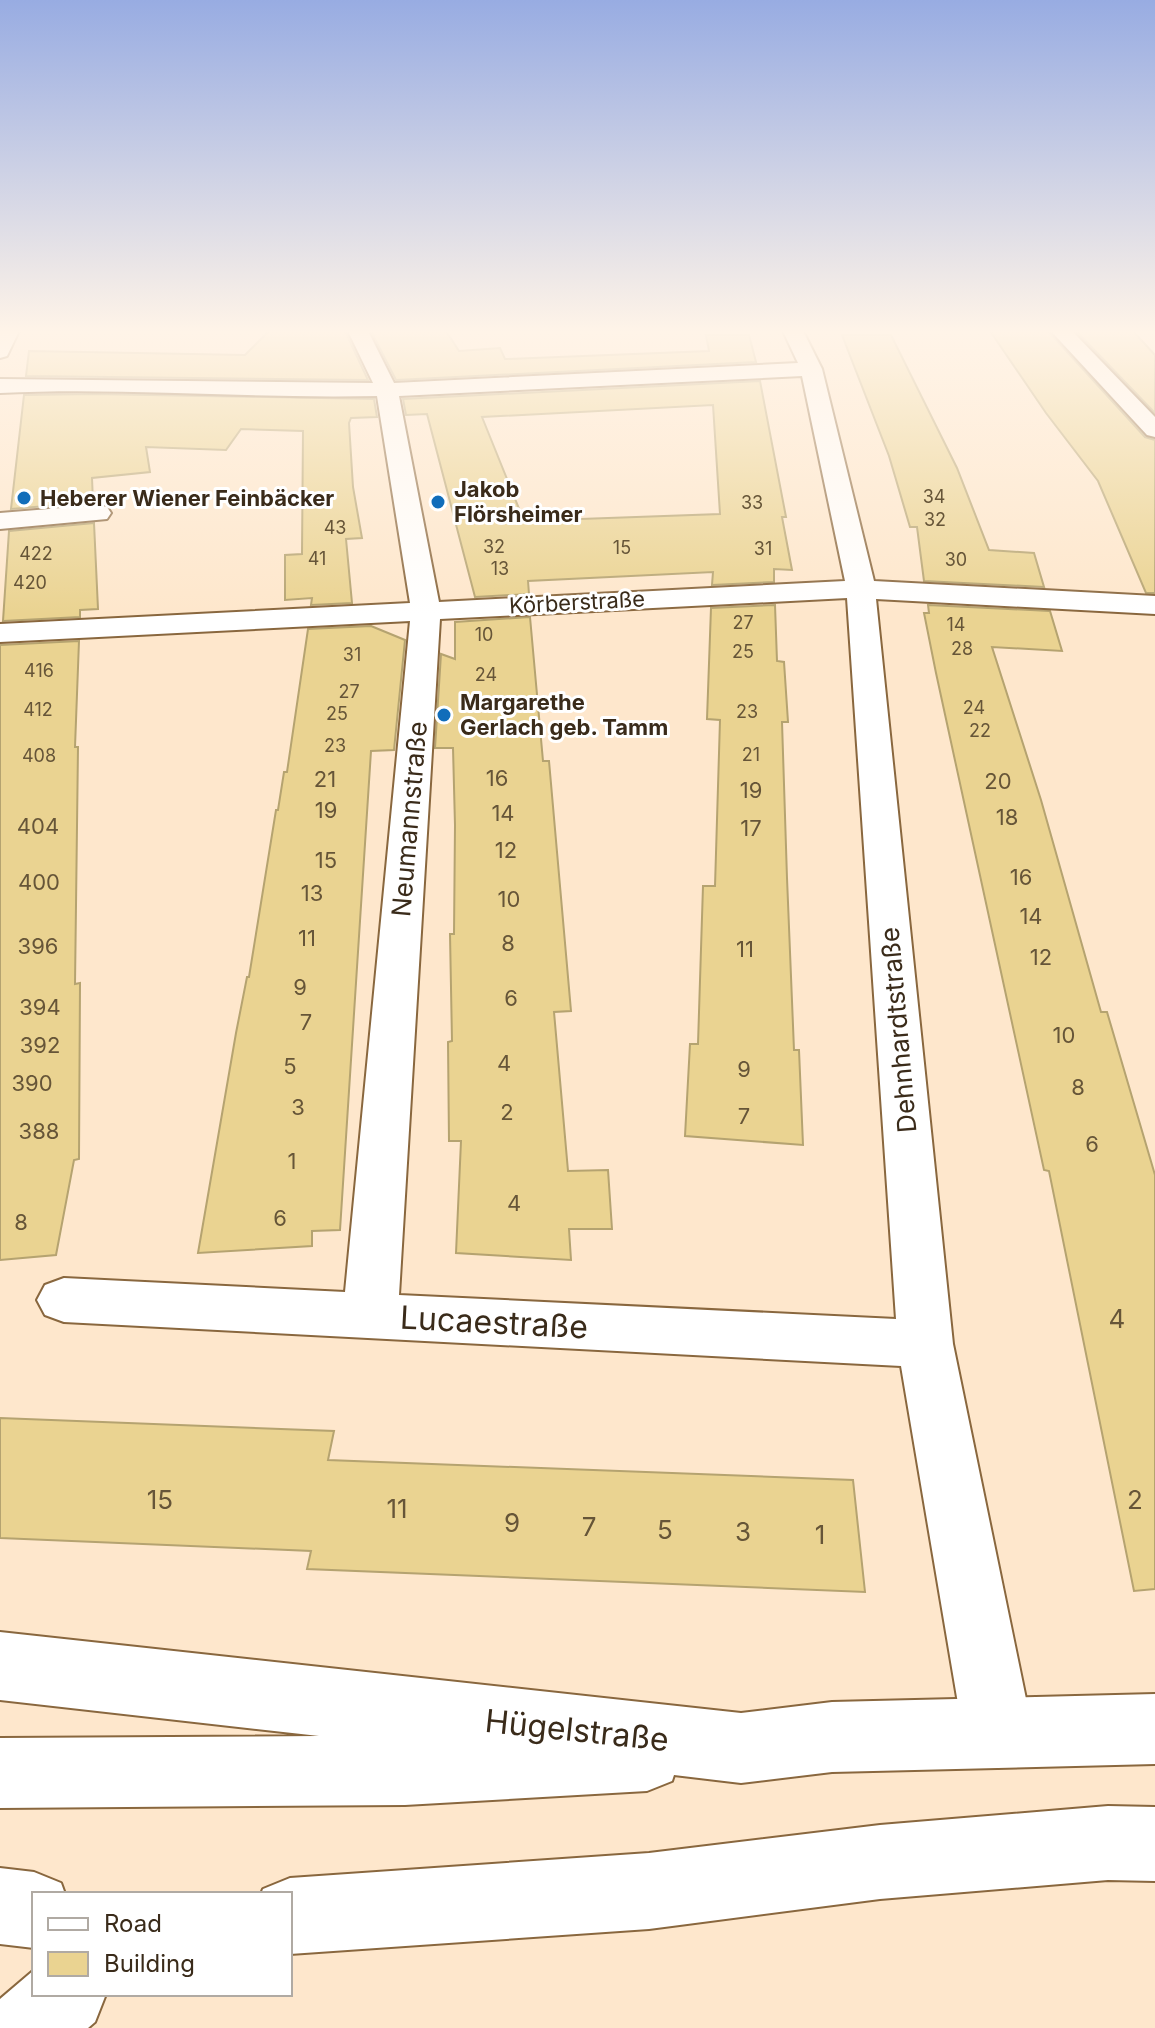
<svg xmlns="http://www.w3.org/2000/svg" width="1155" height="2028" viewBox="0 0 1155 2028" font-family="Inter,sans-serif">
	<style>
		.building { fill: #ead391; stroke: #b5a370; stroke-width: 2; fill-rule: evenodd }
		.lines { fill: none; stroke-linecap: round; stroke-linejoin: round }
		.minor-casing { stroke: #89673e; stroke-width: 4 }
		.major-casing { stroke: #89673e; stroke-width: 4 }
		.minor { fill: #fff; fill-rule: evenodd }
		.major { fill: #fff; fill-rule: evenodd }
		.poi-dot { fill: #116dba; stroke: #fff; stroke-width: 3 }
		.labels { text-anchor: middle; dominant-baseline: central; stroke-width: 6; stroke-linejoin: round; paint-order: stroke }
		.far-number-label { font-size: 18px; fill: #665538 }
		.far-poi-label { font-size: 22px; font-weight: bold; fill: #3a2b1a; stroke: #fff; text-anchor: start }
		.far-street-label { font-size: 22px; fill: #3a2b1a; stroke: #fff }
		.number-label { font-size: 22px; fill: #665538 }
		.street-label { font-size: 26px; fill: #3a2b1a; stroke: #fff }
		.near-number-label { font-size: 26px; fill: #665538 }
		.near-street-label { font-size: 32px; fill: #3a2b1a; stroke: #fff }
	</style>
	<rect width="100%" height="100%" fill="#fee7cc"/>
	<path class="building" d="M269,331H345L368,380L26,376L29,351L245,355Z
		M371,331H446L459,351L500,348L505,359L709,351L706,335H749L756,362L396,380Z
		M990,331H1048L1145,437L1155,440V593H1146L1098,481L1046,413Z
		M1076,331H1133L1155,355V413Z
		M842,335H891L957,468L989,550L1034,553L1044,587L924,581L917,527H910L889,456Z
		M760,381L786,517H782L792,570L774,569V582L712,585L713,572L528,581L529,594L475,597L427,414L406,415L403,399ZM713,405L720,514L524,521L482,417Z
		M94,394L374,399L377,417L351,418L349,423L353,487L362,538L346,539L352,603L311,605L312,598L285,600V555L302,554L303,431L241,429L226,450L146,447L150,472L92,478L93,502L11,509L24,395Z
		M94,523L98,609L80,610V617L3,621L9,531Z
		M775,605L777,661L784,662L788,722H782L787,878L794,1050H799L803,1145L685,1136L690,1044H698L703,886H715L720,720L707,719L711,608Z
		M928,605L1050,611L1062,651L992,647L1041,800L1101,1012H1107L1155,1175V1589L1134,1591L1049,1171L1044,1170L936,673L924,613H929Z
		M530,617L543,761H549L571,1011L554,1012L568,1171L608,1170L612,1229H569L571,1260L456,1253L461,1141H449L448,1042L452,1041L450,934H454L455,825L453,748H435L441,654L455,659V622Z
		M371,626L405,640L394,750L371,751L340,1230L312,1231V1246L198,1253L236,1033L247,977H249L276,810H278L284,772H287L308,629Z
		M79,641L75,747H78L75,984L80,983L79,1159L74,1160L56,1255L0,1260V645Z
		M0,1418L334,1431L328,1460L853,1480L865,1592L307,1569L311,1551L0,1538Z"/>
	<g class="lines">
		<defs>
			<path id="minor" d="M348,331H368L394,383L798,363L783,331H803L822,369L874,581L1155,596V614L876,599L953,1344L1033,1733L1023,1758L998,1768L973,1758L963,1733L901,1366L64,1322L45,1315L37,1300L45,1285L64,1278L345,1292L410,621L0,642V624L410,603L377,396C251,399 126,387 0,393V379L373,383ZM802,376L845,581L439,602L399,396ZM847,598L896,1319L399,1295L440,619Z
				M1051,331H1072L1155,417V437L1147,435Z
				M98,505L107,507L111,513L107,519L0,529V513Z"/>
			<path id="major" d="M0,331H19L7,356L0,358Z
				M0,1632L741,1713L832,1702L1155,1694V1764L832,1772L741,1783L674,1775L672,1781L647,1791L405,1805L0,1808V1738L319,1736L0,1700Z
				M1108,1806L1155,1807V1881L1108,1880L880,1899L649,1929L290,1954V1894H261L263,1889L290,1878L649,1853L880,1825Z
				M0,1868L34,1872L61,1883L65,1894H34V1948L0,1944Z
				M34,1970V1994H106L95,2022L88,2028H0V1999Z"/>
		</defs>
		<use href="#minor" class="minor-casing"/>
		<use href="#major" class="major-casing"/>
		<use href="#minor" class="minor"/>
		<use href="#major" class="major"/>
	</g>
	<linearGradient id="sky" x2="0" y2="1"><stop stop-color="#98ace2"/><stop offset="0.54" stop-color="#fff4e8"/><stop offset="1" stop-color="#fff4e8" stop-opacity="0"/></linearGradient>
	<rect width="1155" height="614" fill="url(#sky)"/>
	<g class="poi-dot">
		<circle cx="24" cy="498" r="8"/>
		<circle cx="438" cy="502" r="8"/>
		<circle cx="444" cy="715" r="8"/>
	</g>
	<g class="labels">
		<g class="far-number-label">
			<text x="934" y="496">34</text>
			<text x="752" y="502">33</text>
			<text x="935" y="519">32</text>
			<text x="335" y="527">43</text>
			<text x="494" y="546">32</text>
			<text x="622" y="547">15</text>
			<text x="763" y="548">31</text>
			<text x="36" y="553">422</text>
			<text x="317" y="558">41</text>
			<text x="956" y="559">30</text>
			<text x="500" y="568">13</text>
			<text x="30" y="582">420</text>
			<text x="743" y="622">27</text>
			<text x="956" y="624">14</text>
			<text x="484" y="634">10</text>
			<text x="962" y="648">28</text>
			<text x="743" y="651">25</text>
			<text x="352" y="654">31</text>
			<text x="39" y="670">416</text>
			<text x="486" y="674">24</text>
			<text x="349" y="691">27</text>
			<text x="974" y="707">24</text>
			<text x="38" y="709">412</text>
			<text x="747" y="711">23</text>
			<text x="337" y="713">25</text>
			<text x="980" y="730">22</text>
			<text x="335" y="745">23</text>
			<text x="751" y="754">21</text>
			<text x="39" y="755">408</text>
		</g>
		<g class="far-poi-label">
			<text x="454" y="489">Jakob<tspan x="454" dy="25">Flörsheimer</tspan></text>
			<text x="40" y="498">Heberer Wiener Feinbäcker</text>
			<text x="460" y="702">Margarethe<tspan x="460" dy="25">Gerlach geb. Tamm</tspan></text>
		</g>
		<g class="far-street-label">
			<text transform="translate(577 602) rotate(-3)">Körberstraße</text>
		</g>
		<g class="number-label">
			<text x="497" y="778">16</text>
			<text x="325" y="779">21</text>
			<text x="998" y="781">20</text>
			<text x="751" y="790">19</text>
			<text x="326" y="810">19</text>
			<text x="503" y="813">14</text>
			<text x="1007" y="817">18</text>
			<text x="38" y="826">404</text>
			<text x="751" y="828">17</text>
			<text x="506" y="850">12</text>
			<text x="326" y="860">15</text>
			<text x="1021" y="877">16</text>
			<text x="39" y="882">400</text>
			<text x="312" y="893">13</text>
			<text x="509" y="899">10</text>
			<text x="1031" y="916">14</text>
			<text x="307" y="938">11</text>
			<text x="508" y="943">8</text>
			<text x="38" y="946">396</text>
			<text x="745" y="949">11</text>
			<text x="1041" y="957">12</text>
			<text x="300" y="987">9</text>
			<text x="511" y="998">6</text>
			<text x="40" y="1007">394</text>
			<text x="306" y="1022">7</text>
			<text x="1064" y="1035">10</text>
			<text x="40" y="1045">392</text>
			<text x="504" y="1063">4</text>
			<text x="290" y="1066">5</text>
			<text x="744" y="1069">9</text>
			<text x="32" y="1083">390</text>
			<text x="1078" y="1087">8</text>
			<text x="298" y="1107">3</text>
			<text x="507" y="1112">2</text>
			<text x="744" y="1116">7</text>
			<text x="39" y="1131">388</text>
			<text x="1092" y="1144">6</text>
			<text x="292" y="1161">1</text>
			<text x="514" y="1203">4</text>
			<text x="280" y="1218">6</text>
			<text x="21" y="1222">8</text>
		</g>
		<g class="street-label">
			<text transform="translate(409 819) rotate(-85)">Neumannstraße</text>
			<text transform="translate(898 1030) rotate(-95)">Dehnhardtstraße</text>
		</g>
		<g class="near-number-label">
			<text x="1117" y="1318">4</text>
			<text x="160" y="1499">15</text>
			<text x="1135" y="1499">2</text>
			<text x="397" y="1508">11</text>
			<text x="512" y="1522">9</text>
			<text x="589" y="1526">7</text>
			<text x="665" y="1529">5</text>
			<text x="743" y="1531">3</text>
			<text x="820" y="1534">1</text>
		</g>
		<g class="near-street-label">
			<text transform="translate(494 1322) rotate(3)">Lucaestraße</text>
			<text transform="translate(577 1730) rotate(6)">Hügelstraße</text>
		</g>
	</g>
	<rect x="32" y="1892" width="260" height="104" fill="#ffffff" stroke="#b0aaa3" stroke-width="2"/>
	<rect x="48" y="1918" width="40" height="12" fill="#ffffff" stroke="#b0aaa3" stroke-width="2"/>
	<text x="104" y="1932" font-size="24" fill="#3a2b1a">Road</text>
	<rect x="48" y="1952" width="40" height="24" fill="#ead391" stroke="#b0aaa3" stroke-width="2"/>
	<text x="104" y="1972" font-size="24" fill="#3a2b1a">Building</text>
</svg>
